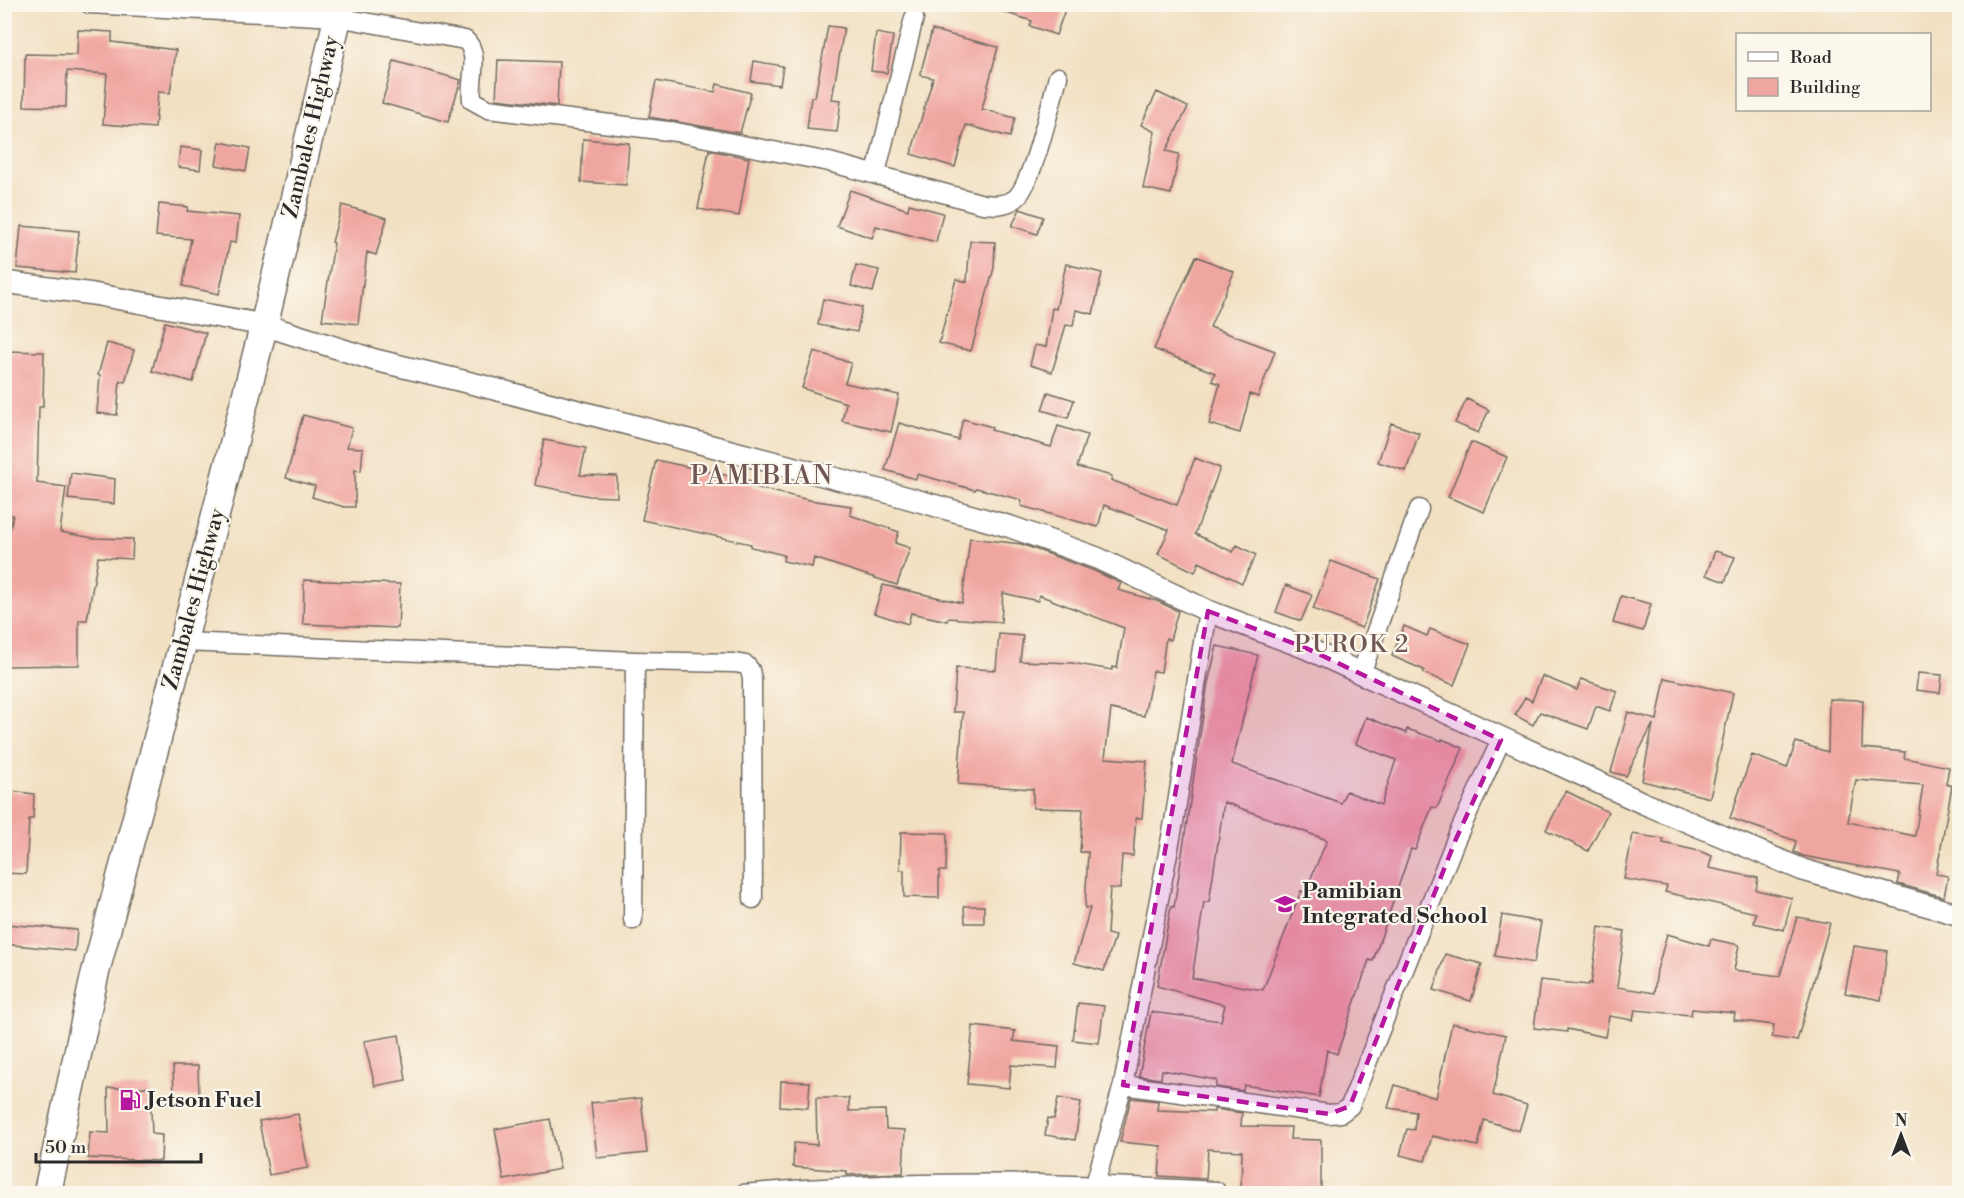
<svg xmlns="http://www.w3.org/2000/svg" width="1964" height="1198" viewBox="0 0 1964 1198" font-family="'Libre Bodoni',serif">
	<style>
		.building { fill: #f0a6a0; fill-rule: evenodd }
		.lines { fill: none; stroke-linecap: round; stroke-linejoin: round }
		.minor-casing { stroke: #716a60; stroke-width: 21 }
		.tertiary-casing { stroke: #716a60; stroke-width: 24 }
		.primary-casing { stroke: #716a60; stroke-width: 30 }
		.minor { stroke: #fff; stroke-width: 18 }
		.tertiary { stroke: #fff; stroke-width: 21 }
		.primary { stroke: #fff; stroke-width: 27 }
		.marked { fill: #b5179e; fill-opacity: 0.2; stroke: #b5179e; stroke-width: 4.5; stroke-dasharray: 12 8; stroke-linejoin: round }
		.labels { text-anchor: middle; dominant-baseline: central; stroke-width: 4.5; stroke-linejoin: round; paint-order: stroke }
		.street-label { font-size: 22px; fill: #2b2b2b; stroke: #fbf7ec }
		.poi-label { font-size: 22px; font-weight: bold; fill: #2b2b2b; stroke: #fbf7ec; text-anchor: start }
		.neighbourhood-label { font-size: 24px; letter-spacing: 1.5px; fill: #705654; stroke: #fbf7ec }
		.quarter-label { font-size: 26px; letter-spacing: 1.5px; fill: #705654; stroke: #fbf7ec }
	</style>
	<rect width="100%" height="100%" fill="#fbf7ec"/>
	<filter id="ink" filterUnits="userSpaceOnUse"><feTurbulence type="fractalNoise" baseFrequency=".0167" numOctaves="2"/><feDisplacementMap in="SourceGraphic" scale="12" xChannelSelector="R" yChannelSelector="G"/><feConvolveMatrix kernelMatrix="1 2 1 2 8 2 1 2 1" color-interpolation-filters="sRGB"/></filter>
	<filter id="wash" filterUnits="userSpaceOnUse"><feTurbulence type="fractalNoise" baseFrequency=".008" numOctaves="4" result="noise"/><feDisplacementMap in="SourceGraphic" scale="24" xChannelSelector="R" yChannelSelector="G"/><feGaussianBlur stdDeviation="1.35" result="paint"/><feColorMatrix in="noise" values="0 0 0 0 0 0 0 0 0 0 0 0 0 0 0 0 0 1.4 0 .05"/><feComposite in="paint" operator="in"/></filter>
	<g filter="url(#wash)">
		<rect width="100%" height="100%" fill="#f2e0c2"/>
		<g id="blocks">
			<path class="building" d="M992,4H1067L1056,35L1030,26L1032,21L991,8Z
				M828,26L844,28L832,99L841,100L837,132L807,129L811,97H815Z
				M78,30L112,32V42L176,50L170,93L158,92L155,128L103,124L107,74L67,71L66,107L24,106L25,54L77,55Z
				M932,30L998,47L982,109L1015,118L1010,137L966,125L955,167L911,154L933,78L920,75Z
				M876,33L893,36L887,73L871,71Z
				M498,60L559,62L557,106L496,99Z
				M394,61L461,80L448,122L382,103Z
				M754,61L783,66L780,85L751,81Z
				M656,81L715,92L717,84L751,93L740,133L649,117Z
				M1157,92L1188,107L1166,151L1179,154L1171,194L1143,188L1155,132L1141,125Z
				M583,139L629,143L626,185L581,182Z
				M220,142L250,148L246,171L216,165Z
				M180,147L202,150L200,170L178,167Z
				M709,150L749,158L739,216L698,209Z
				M850,190L908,210L909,204L943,213L936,242L876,226L872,238L837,226Z
				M159,204L188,207L187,211L239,216L236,243L230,242L219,294L183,286L191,239L156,236Z
				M342,205L387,218L376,255L367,252L358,324L322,320L334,243L332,242Z
				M1020,209L1043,217L1037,234L1012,226Z
				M21,226L79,231L75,273L17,268Z
				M970,241L995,242L994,268L971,351L939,343L956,279L967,282Z
				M1196,256L1234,272L1210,327L1275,351L1258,397L1250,394L1240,433L1209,424L1220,384L1212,381L1215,373L1154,349Z
				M1066,264L1102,273L1093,314L1076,310L1073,326L1066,325L1052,372L1030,365L1035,345L1046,347L1052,308L1056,309Z
				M856,265L879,270L873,292L851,286Z
				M823,299L862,307L857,332L818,325Z
				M165,322L206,333L193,382L152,371Z
				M107,343L134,350L125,382L120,381L117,415L97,413L100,375H98Z
				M4,351L44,352L43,407H39L37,483L66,487L60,532L93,538L133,539L132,559L98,557L87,620H79V665L4,666V559L13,515H4Z
				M814,351L851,363L845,383L899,395L891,432L842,421L846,403L802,388Z
				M1048,392L1074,400L1068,418L1042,410Z
				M1467,399L1489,410L1478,433L1455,423Z
				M303,415L352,428L347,447L363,448L361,471L355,470V507H344L312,497L315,486L286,478Z
				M963,419L992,427L991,430L1051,447L1058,426L1087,435L1077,467L1112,476L1111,480L1177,505L1195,458L1220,468L1195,534L1233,552L1237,545L1256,555L1242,583L1199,562L1195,572L1158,554L1169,530L1104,505L1098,527L1021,506L1022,500L976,488L975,490L917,474L916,479L885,470L899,423L958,440Z
				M1391,423L1419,433L1406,471L1378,462Z
				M544,440L586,448L580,475L617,476V497L589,496L535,485Z
				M1471,442L1507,457L1484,512L1448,497Z
				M656,460L752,481L750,486L809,500L851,506L850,515L899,532L895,543L910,548L897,585L814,558L812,567L783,561L784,555L751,547V544L642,520Z
				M71,473L115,479L114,504L68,499Z
				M970,538L1021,544L1092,570L1121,583L1118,590L1157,601L1178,611L1170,640L1166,638L1161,672L1153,671L1144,716L1111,709L1105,758L1147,761L1142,818H1136L1133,856L1122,855L1120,889L1110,888L1107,934L1115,936L1104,971L1074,963L1090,908H1085L1088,852H1080L1083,809L1033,808V789L958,784L963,712H953L956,668L996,670L999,634L1023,636L1020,661L1072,663L1112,670L1113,667L1117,668L1124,628L1039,595L1038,601L1003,593L1001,622L948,618L947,621L911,613L908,624L874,613L883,585L962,603Z
				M1715,551L1735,557L1725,582L1706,575Z
				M1331,561L1380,579L1362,628L1313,609Z
				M304,580L400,584L398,628L303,624Z
				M1286,585L1312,595L1301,621L1276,612Z
				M1621,596L1651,604L1643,631L1613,623Z
				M1404,626L1427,636L1430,629L1470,644L1454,685L1423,673L1424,670L1392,656Z
				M1217,646L1258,655L1232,764L1341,803L1346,791L1381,805L1396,760L1356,744L1366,717L1406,733L1407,729L1442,741V739L1463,748L1437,808L1432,807L1415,850L1411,849L1373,961L1369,960L1337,1054L1327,1050L1319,1097L1244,1085L1243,1091L1216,1087V1080L1162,1070L1161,1079L1139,1076L1151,1012L1221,1021L1225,1005L1157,986L1171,906L1174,907L1208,683ZM1224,802L1327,840L1305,892L1301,891L1263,990L1192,978L1204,902H1209Z
				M1918,673L1942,675L1940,693L1916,690Z
				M1542,676L1577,690L1581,679L1617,691L1610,711L1596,706L1588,729L1540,712L1533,725L1515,715L1525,697L1532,701Z
				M1665,678L1733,693L1710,798L1642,781L1653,724L1626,776L1611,772L1628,712L1657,720Z
				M1829,699L1863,700L1862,748L1905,752L1904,758L1949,767L1946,784L1952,786L1936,874L1948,876L1944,897L1898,884L1900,874L1803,856L1794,852L1796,841L1730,818L1752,755L1787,768L1796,742L1828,752ZM1856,780L1923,785L1915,836L1848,822Z
				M4,790L34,794L33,819H29L26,874L4,873Z
				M1566,791L1608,812L1588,851L1546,830Z
				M901,832L947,833L946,871H939V898L904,897V870H900Z
				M1633,834L1664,839L1663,843L1699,851L1712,856L1709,868L1758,878L1756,890L1792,898L1784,930L1754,923L1756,913L1665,892L1667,886L1624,879Z
				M964,906H984V923H965Z
				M1502,915L1541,922L1534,963L1495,956Z
				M1797,917L1830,923L1797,1041L1772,1037L1774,1025L1734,1020L1735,1013L1692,1009L1691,1015L1635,1010L1633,1020L1609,1016L1605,1037L1567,1029V1032L1534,1028L1540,980L1588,985L1589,983L1591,984L1599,927L1625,931L1617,987L1654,993L1657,970L1667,934L1709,946L1711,939L1739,945L1734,970L1780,976Z
				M4,924L77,930L75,951L4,944Z
				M1854,946L1887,951L1881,1000L1845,993Z
				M1445,954L1482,964L1471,1001L1434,990Z
				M1078,1003L1104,1006L1099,1043L1073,1040Z
				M1452,1023L1506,1035L1493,1095L1527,1105L1519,1131L1484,1120L1478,1146L1432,1136L1425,1161L1400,1155L1407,1129L1414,1130L1416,1112L1388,1108L1395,1085L1436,1098Z
				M973,1026L1015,1031L1013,1041L1059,1046L1057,1068L1011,1065L1009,1088L967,1084Z
				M399,1035L406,1080L375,1086L364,1041Z
				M173,1066H198L199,1097L174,1098Z
				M781,1081L810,1082L808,1108L780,1106Z
				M150,1087L152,1134L162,1135L161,1161L88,1158L90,1132L109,1133L108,1088Z
				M641,1098L647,1153L597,1158L591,1103Z
				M816,1098H849V1111L885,1110L886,1129L905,1130L903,1173L847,1175V1171L793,1167L794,1143L817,1145Z
				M1058,1098L1081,1102L1075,1140L1045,1135L1048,1118L1054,1119Z
				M1131,1098L1158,1101L1157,1110L1214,1112V1109L1242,1113L1241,1126L1291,1127L1290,1139L1321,1140V1192L1295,1191V1194H1260V1189L1241,1188L1242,1151L1208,1149L1206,1179L1159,1176L1161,1146L1120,1142Z
				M298,1114L308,1168L269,1175L259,1121Z
				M550,1119L560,1169L504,1180L495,1129Z"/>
		</g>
	</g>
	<g filter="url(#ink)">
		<use href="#blocks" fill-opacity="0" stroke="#716a60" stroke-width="1.5"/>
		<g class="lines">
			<defs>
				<path id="minor" d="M89,4L337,17L465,40C481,53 469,82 472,100L488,109L676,132L829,162L983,204C994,205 1005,206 1015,199C1032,186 1051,102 1058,77
					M876,173L914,18
					M183,642L635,661L735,663L746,665L750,670L752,679L753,899
					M1361,674L1419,509
					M633,920L635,661
					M1123,1085L1329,1114L1341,1113L1350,1106L1456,839L1501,740
					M1095,1184L1123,1085L1174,822L1208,611
					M743,1194C900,1179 1058,1182 1216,1191"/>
				<path id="tertiary" d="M4,282L93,294L264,325L375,360L479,385L887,492L1011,527L1097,558L1208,611L1306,648L1643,803L1803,870L1960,915"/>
				<path id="primary" d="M47,1194L95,974L183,642L264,325L341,4"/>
			</defs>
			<use href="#minor" class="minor-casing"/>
			<use href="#tertiary" class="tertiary-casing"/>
			<use href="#primary" class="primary-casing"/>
			<use href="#minor" class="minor"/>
			<use href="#tertiary" class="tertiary"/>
			<use href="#primary" class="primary"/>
		</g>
	</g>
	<path class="marked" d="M1208,611L1306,648L1501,740L1456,839L1350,1106L1329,1114L1123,1085Z"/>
	<defs>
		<symbol id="school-bare" viewBox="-9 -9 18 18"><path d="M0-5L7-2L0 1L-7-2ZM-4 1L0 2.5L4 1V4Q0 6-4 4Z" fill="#b5179e" stroke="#fbf7ec" stroke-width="2.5" paint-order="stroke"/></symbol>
		<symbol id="fuel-bare" viewBox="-9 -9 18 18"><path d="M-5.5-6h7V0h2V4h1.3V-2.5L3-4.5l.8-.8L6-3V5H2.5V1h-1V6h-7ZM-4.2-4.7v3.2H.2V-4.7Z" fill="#b5179e" stroke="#fbf7ec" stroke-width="2.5" paint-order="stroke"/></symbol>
	</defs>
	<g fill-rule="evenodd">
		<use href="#school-bare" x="1270" y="889" width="30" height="30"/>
		<use href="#fuel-bare" x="115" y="1085" width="30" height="30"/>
	</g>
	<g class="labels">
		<g class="street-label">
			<text transform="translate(311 127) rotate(-77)">Zambales Highway</text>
			<text transform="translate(194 599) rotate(-75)">Zambales Highway</text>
		</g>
		<g class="poi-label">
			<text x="1302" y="891">Pamibian<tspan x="1302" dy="25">Integrated School</tspan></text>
			<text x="147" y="1100">Jetson Fuel</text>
		</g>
		<g class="neighbourhood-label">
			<text x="1352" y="645">PUROK 2</text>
		</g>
		<g class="quarter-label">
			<text x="762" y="476">PAMIBIAN</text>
		</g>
	</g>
	<rect width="1964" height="1198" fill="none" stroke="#fbf7ec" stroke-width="24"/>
	<rect x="1736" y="33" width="195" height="78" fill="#fbf7ec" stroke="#a8a59f" stroke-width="1.5"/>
	<rect x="1748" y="52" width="30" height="9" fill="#ffffff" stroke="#a8a59f" stroke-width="1.5"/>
	<text x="1790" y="63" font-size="18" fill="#2b2b2b">Road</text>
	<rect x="1748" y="78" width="30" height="18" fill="#f0a6a0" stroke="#a8a59f" stroke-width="1.5"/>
	<text x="1790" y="93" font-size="18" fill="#2b2b2b">Building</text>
	<g transform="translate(1901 1135)" stroke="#fbf7ec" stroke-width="4.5" paint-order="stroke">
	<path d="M0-4.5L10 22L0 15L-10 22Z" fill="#2b2b2b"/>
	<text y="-9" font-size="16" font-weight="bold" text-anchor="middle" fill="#2b2b2b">N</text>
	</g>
	<path d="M36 1153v9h165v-9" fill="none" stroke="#2b2b2b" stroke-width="3"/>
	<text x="45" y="1153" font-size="18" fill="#2b2b2b" stroke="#fbf7ec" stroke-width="4.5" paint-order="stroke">50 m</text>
</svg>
